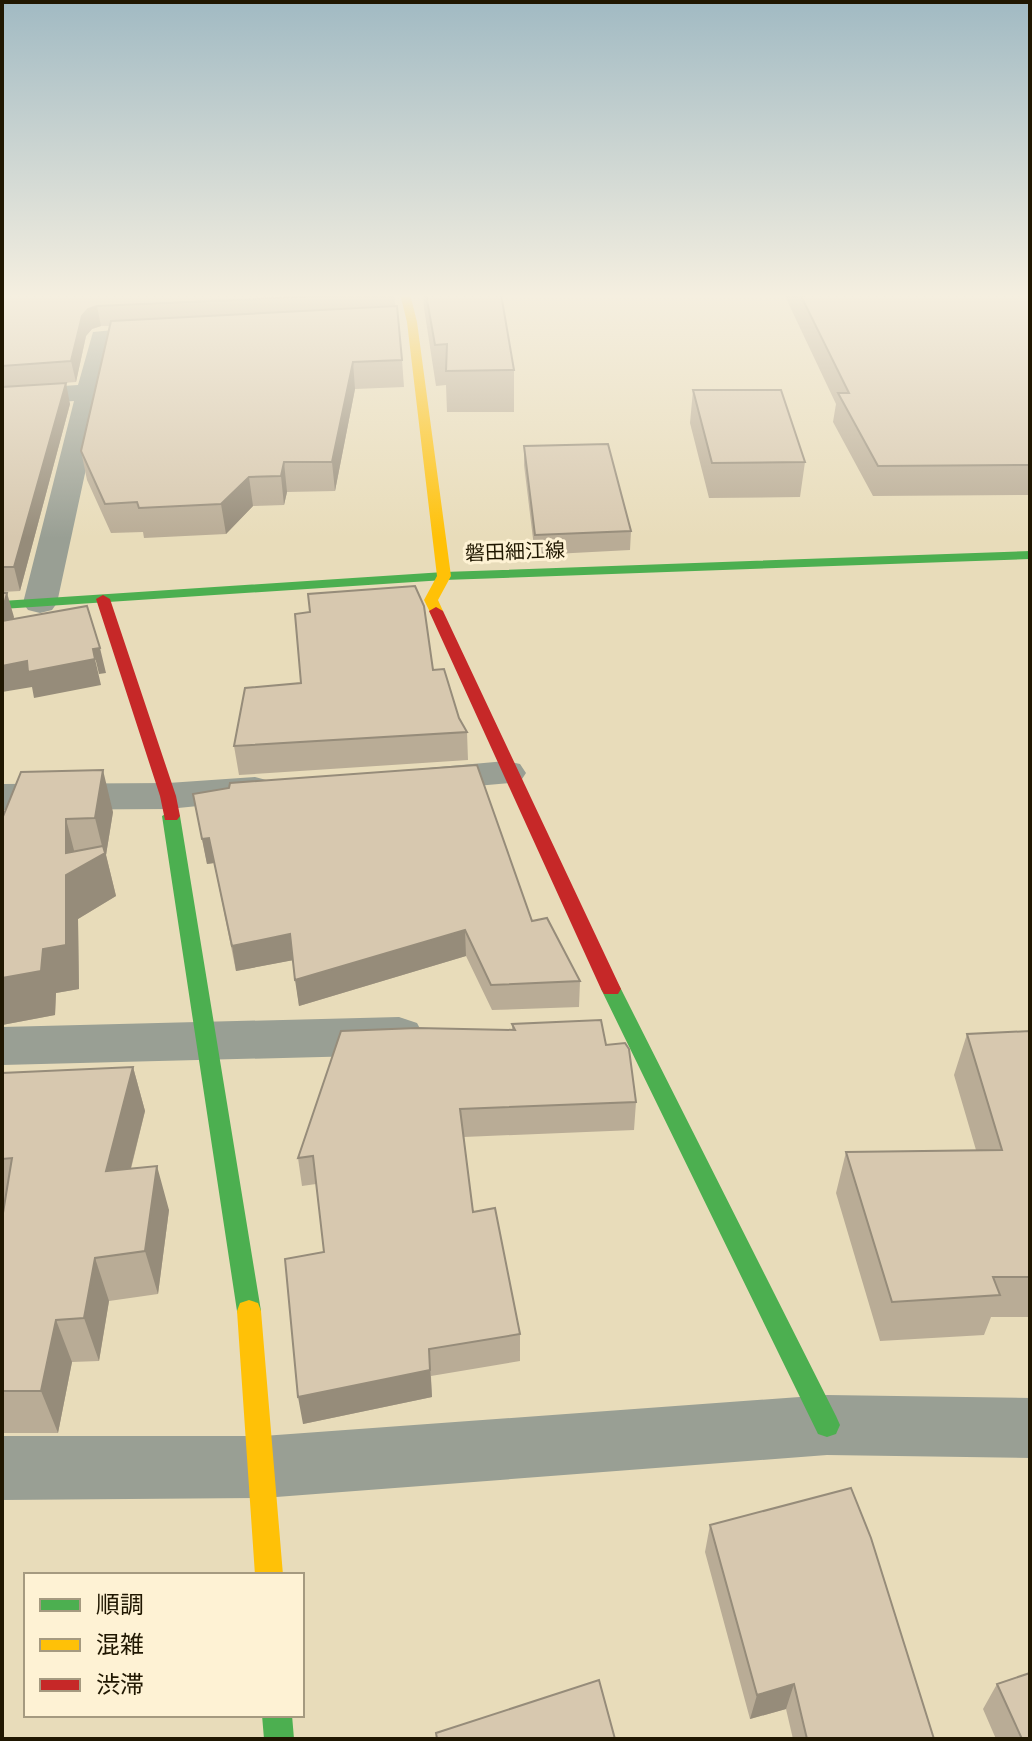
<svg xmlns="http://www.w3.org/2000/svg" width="1032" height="1741" viewBox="0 0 1032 1741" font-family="'Nunito Sans','Noto Sans JP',sans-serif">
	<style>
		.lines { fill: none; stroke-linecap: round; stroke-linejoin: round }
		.street { fill: #999f94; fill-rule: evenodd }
		.fast { fill: #4caf50; fill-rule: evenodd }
		.slow { fill: #ffc107; fill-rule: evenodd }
		.jam { fill: #c62828; fill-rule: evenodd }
		.wall { fill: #b9ac96 }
		.shaded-wall { fill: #968c7a }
		.building { fill: #d7c8af; stroke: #968c7a; stroke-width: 2 }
		.labels { text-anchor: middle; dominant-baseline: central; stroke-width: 6; stroke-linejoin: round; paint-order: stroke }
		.far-street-label { font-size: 20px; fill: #201701; stroke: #fef2d4 }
	</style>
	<rect width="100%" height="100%" fill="#e8dcba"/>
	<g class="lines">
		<path class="street" d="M165,325L174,328L178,333L174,338L113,344L57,603L52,610L40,613L28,610L23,603L74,401L2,406V390L78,385L93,332Z
			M506,761L520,764L526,773L520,782L420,791L406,788L400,779L406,770Z
			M255,777L270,781L276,790L270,799L168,809L2,810V784L168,783Z
			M399,1017L417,1023L424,1036L417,1049L399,1055L2,1065V1027Z
			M827,1395L1030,1398V1458L827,1455L263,1498L2,1500V1436H263Z"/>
		<path class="fast" d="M1030,551V559L444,580L2,609V601L444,572Z
			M171,811L180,816L261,1311L258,1319L249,1322L240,1319L237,1311L162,816Z
			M611,982L618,984L621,989L836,1416L840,1425L836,1434L827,1437L818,1434L601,989L604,984Z
			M262,1715H292L294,1739H264Z"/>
		<path class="slow" d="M400,294H410L417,322L451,576L438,600L443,611L436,615L431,614L424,600L437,576L407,322Z
			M249,1300L258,1303L261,1311L283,1575H255L237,1311L240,1303Z"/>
		<path class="jam" d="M103,595L110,599L176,796L180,816L177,820H165L160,796L96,599Z
			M436,607L443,611L621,989L618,994H604L601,989L429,611Z"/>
	</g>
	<path class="wall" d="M2,294H394L402,360L404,387L355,389L335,491L287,492L284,505L253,506L226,534L144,538L143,532L111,533L87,480L81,451L110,326H101L92,329L86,336L76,382L62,383L70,404L20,591L2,592Z
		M423,294H501L514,370V412H447L446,385L436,386L424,308Z
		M784,294H1030V495L873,496L833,422L836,404Z
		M693,390L805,462L800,497L709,498L690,423Z
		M524,446L631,531L630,550L535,555L524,465Z
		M433,670L467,732L468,760L239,775L234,746L301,683Z
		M193,794L532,921L580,981L579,1007L492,1010L466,956L299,1006L293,960L236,971L214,863L207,864Z
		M113,812L106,855L116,896L78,919L79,989L56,993L55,1015L2,1025V819Z
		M512,1024L606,1045L636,1102L634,1130L464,1137L473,1212L520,1334V1361L431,1376L432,1397L303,1424L324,1252L316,1184L302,1186L298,1158L512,1030Z
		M1030,1031V1317H991L984,1335L880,1341L836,1193L846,1152L976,1150L954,1075L967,1034Z
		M133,1067L145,1111L131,1169L169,1210L158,1294L109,1301L99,1361L72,1362L58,1433H2V1219L5,1203H2V1073Z
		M710,1525L934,1739H793L786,1709L750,1719L705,1552Z
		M997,1684L1030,1739H996L983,1709Z"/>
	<path class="shaded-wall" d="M97,306L101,326L92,329L86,336L76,382L71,361L82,316L88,309Z
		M353,362L355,389L335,491L332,462Z
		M66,383L70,404L20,591L14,567Z
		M284,462L287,492L284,505L281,476Z
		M249,477L253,506L226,534L221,504Z
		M7,593L14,617L7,646L2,629V613Z
		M100,648L106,673L99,674L93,649Z
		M95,659L101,685L34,698L32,687L2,692V666L27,661Z
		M103,770L113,812L106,855L116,896L78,919L79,989L56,993L55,1015L2,1025V978L66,853V819L77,862L104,854L95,818Z
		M209,838L214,863L207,864L202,839Z
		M465,930L466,956L299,1006L295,980Z
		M290,934L294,960L236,971L232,946Z
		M133,1067L145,1111L119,1215L106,1171Z
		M157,1166L169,1210L158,1294L145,1251Z
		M95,1258L109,1301L99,1361L84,1318Z
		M56,1320L72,1362L58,1433L41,1391Z
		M429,1349L432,1397L303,1424L298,1397Z
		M794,1684L786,1709L750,1719L757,1695Z"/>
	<path class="building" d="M2,294H369L97,306L88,309L82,316L71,361L2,366Z
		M426,294H501L514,370L446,371L447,344L435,345Z
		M800,294H1030V465L878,466L838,393H849Z
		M397,306L402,360L353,362L332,462H284L281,476L249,477L221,504L139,508L137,502L105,504L81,451L111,321Z
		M66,383L14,567H2V387Z
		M693,390H781L805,462L712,463Z
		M608,444L631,531L535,535L524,446Z
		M415,586L424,606L433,670L444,669L459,718L467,732L234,746L245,688L301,683L295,614L310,612L308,594Z
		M2,593H7L2,613Z
		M87,606L100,648L93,649L95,659L28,672L27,661L2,666V621Z
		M477,765L532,921L547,918L580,981L491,985L465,930L295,980L290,934L232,946L209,838L202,839L193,794L229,788L230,783Z
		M103,770L95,818L66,819V853L103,846L105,853L66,875V945L43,949L41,971L2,978V819L21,772Z
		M601,1020L606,1045L625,1043L629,1049L636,1102L460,1109L473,1212L495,1208L520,1334L429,1349L430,1370L298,1397L285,1259L324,1252L313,1156L298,1158L341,1031L417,1028L515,1030L512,1024Z
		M1030,1031V1277H993L1000,1295L892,1302L846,1152L1002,1150L967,1034Z
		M133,1067L106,1171L157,1166L145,1251L95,1258L84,1318L56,1320L41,1391H2V1219L12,1158L2,1159V1073Z
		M851,1488L871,1538L934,1739H807L794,1684L757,1695L710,1525Z
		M1030,1673V1739H1022L997,1684Z
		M599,1680L615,1739H437L436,1733Z"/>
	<linearGradient id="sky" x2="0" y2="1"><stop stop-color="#a1bac3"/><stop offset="0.55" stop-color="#f5efe0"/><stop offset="1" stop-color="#f5efe0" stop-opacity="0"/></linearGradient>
	<rect width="1032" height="538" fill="url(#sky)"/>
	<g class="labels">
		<g class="far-street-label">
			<text transform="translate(515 552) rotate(-2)">磐田細江線</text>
		</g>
	</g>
	<rect width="1032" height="1741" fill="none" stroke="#201701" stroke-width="8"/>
	<rect x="24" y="1573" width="280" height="144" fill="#fef2d4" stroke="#a59a80" stroke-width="2"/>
	<rect x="40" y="1599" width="40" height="12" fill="#4caf50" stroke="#a59a80" stroke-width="2"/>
	<text x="96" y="1613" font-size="24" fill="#201701">順調</text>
	<rect x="40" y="1639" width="40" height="12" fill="#ffc107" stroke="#a59a80" stroke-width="2"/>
	<text x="96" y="1653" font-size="24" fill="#201701">混雑</text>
	<rect x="40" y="1679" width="40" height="12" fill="#c62828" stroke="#a59a80" stroke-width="2"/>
	<text x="96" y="1693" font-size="24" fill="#201701">渋滞</text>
</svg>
